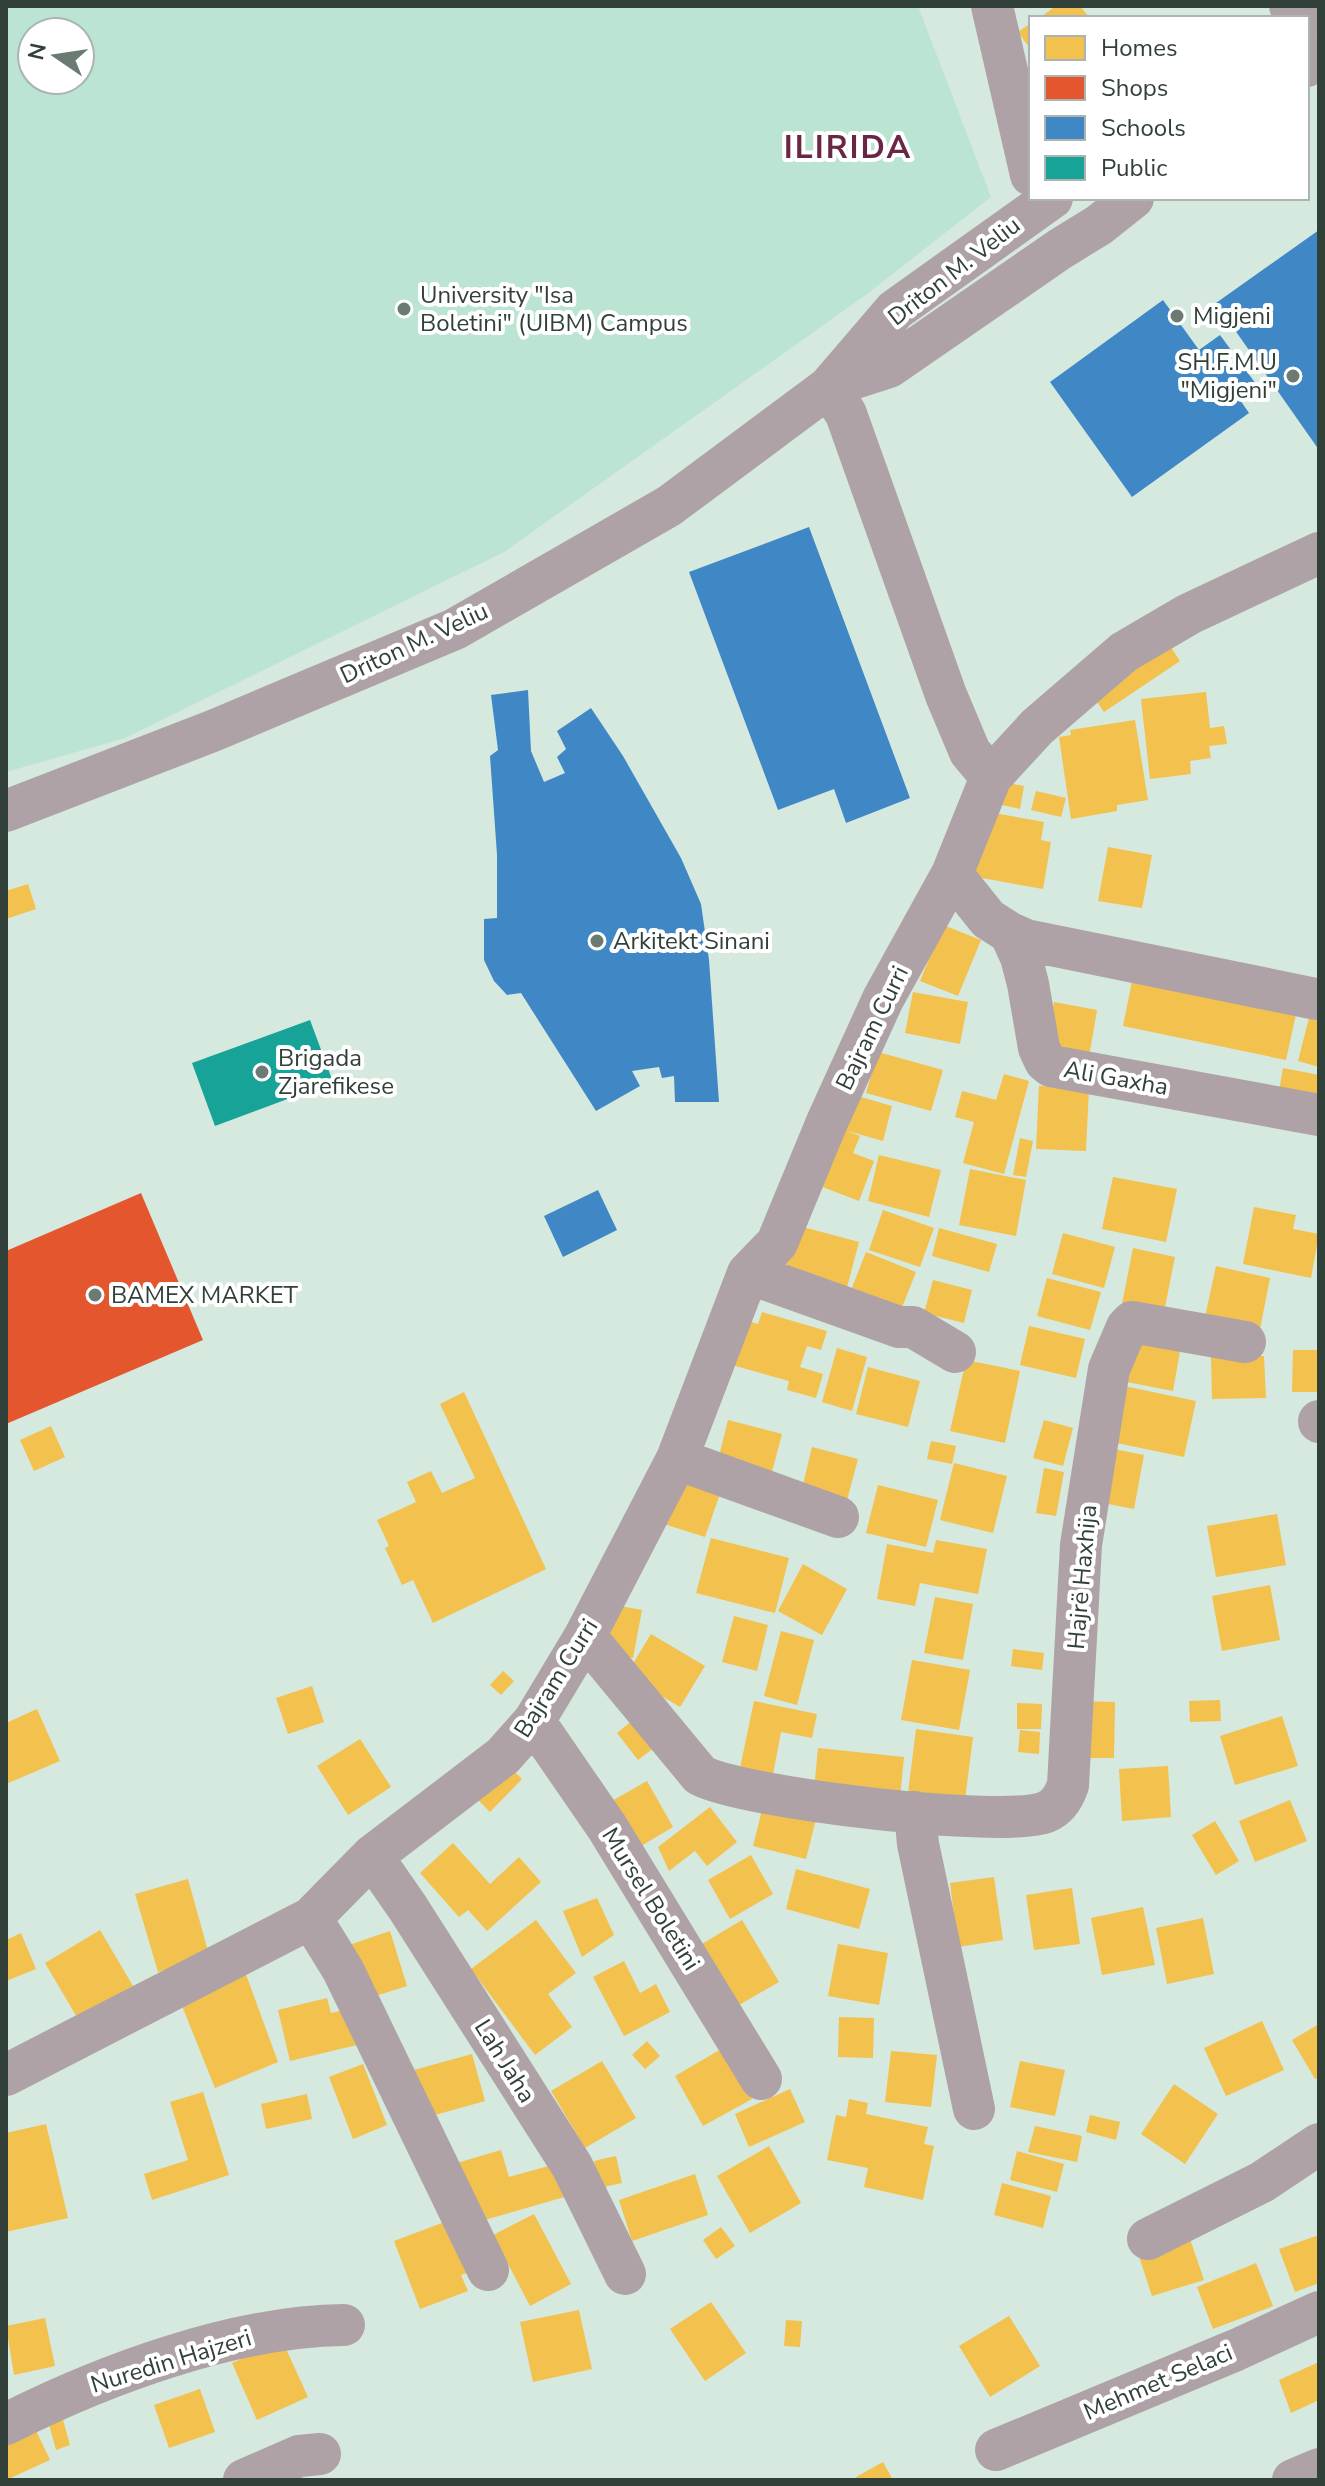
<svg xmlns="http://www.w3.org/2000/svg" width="1325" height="2486" viewBox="0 0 1325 2486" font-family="'Nunito Sans',sans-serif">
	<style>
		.green { fill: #bce4d2; fill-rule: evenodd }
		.homes { fill: #f2c14e }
		.shops { fill: #e4572e }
		.schools { fill: #3f88c5 }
		.public { fill: #17a398 }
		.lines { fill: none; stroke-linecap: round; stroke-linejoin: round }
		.minor { stroke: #afa2a6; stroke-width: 42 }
		.poi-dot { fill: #6b7b74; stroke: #fff; stroke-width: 3 }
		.labels { text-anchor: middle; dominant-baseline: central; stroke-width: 8; stroke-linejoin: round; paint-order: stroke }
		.street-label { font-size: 24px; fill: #32403a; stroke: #fff }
		.poi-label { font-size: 24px; fill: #32403a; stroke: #fff; text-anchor: start }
		.district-label { font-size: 32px; font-weight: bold; letter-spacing: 2px; fill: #692745; stroke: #fff }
	</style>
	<rect width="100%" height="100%" fill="#d5e9df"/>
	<path class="green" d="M6,6H918L991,197L867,294L504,552L125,738L6,772ZM32,32H80V80H32Z"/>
	<path class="homes" d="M1056,6H1080L1090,18H1039Z
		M1031,23V50L1018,32Z
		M1166,640L1180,661L1104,712L1090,692Z
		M1206,692L1210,728L1224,726L1227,744L1209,746L1211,758L1190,761L1191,774L1150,779L1141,699Z
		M1135,720L1148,800L1117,805V811L1071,819L1059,737L1071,735L1070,730Z
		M997,781L1024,786L1020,809L993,803Z
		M1036,791L1066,798L1061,817L1031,810Z
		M983,811L1044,822L1041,840L1051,842L1043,889L971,876Z
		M1108,847L1152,855L1142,908L1098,901Z
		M28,884L36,909L6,919V891Z
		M943,925L981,940L958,996L920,981Z
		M1134,971L1298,1005L1286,1060L1123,1026Z
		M913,992L968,1002L960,1044L905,1033Z
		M1054,1002L1097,1010L1089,1057L1046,1049Z
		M1312,1006L1319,1007V1067L1298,1061Z
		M878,1052L943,1070L931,1111L866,1093Z
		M1283,1068L1319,1075V1105L1278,1097Z
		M1004,1074L1029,1081L1004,1174L963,1163L974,1122L955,1117L962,1091L996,1100Z
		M1039,1086L1089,1088L1086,1151L1036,1149Z
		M854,1095L892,1106L883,1141L844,1130Z
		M834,1126L860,1136L853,1153L874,1161L859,1201L812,1183Z
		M1020,1138L1033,1141L1026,1177L1013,1175Z
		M879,1155L941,1170L929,1217L868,1201Z
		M970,1169L1026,1180L1016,1236L959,1225Z
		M1113,1177L1177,1189L1166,1242L1102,1229Z
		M1254,1207L1296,1215L1293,1229L1319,1234L1311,1278L1243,1264Z
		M883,1210L934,1228L920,1267L869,1250Z
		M792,1224L859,1242L844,1299L777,1280Z
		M939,1228L997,1244L989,1272L932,1256Z
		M1063,1233L1115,1247L1104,1288L1052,1274Z
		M1133,1248L1175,1257L1164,1312L1122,1304Z
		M866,1252L916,1272L901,1310L851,1290Z
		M1216,1266L1270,1278L1260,1329L1205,1317Z
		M1047,1278L1101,1292L1090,1330L1037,1316Z
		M933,1280L972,1290L964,1323L924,1313Z
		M762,1312L827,1331L821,1350L807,1346L800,1367L823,1374L816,1398L787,1390L789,1381L725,1363L738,1318L758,1324Z
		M1029,1326L1085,1339L1076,1378L1020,1365Z
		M1130,1342L1180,1351L1173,1391L1122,1381Z
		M837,1348L867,1357L852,1411L822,1402Z
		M1293,1350H1319V1392H1292Z
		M1264,1356L1266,1398L1212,1399L1211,1357Z
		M966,1360L1020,1371L1005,1443L950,1431Z
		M868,1367L920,1381L908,1427L856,1414Z
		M1124,1386L1196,1401L1184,1457L1112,1442Z
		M464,1392L546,1569L433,1623L413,1580L402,1585L385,1548L389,1546L377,1520L416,1502L407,1482L431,1471L442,1493L475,1478L440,1404Z
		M728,1420L782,1434L769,1483L716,1468Z
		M1044,1420L1073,1428L1063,1466L1033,1458Z
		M51,1426L65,1457L34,1471L20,1440Z
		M931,1441L956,1446L952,1464L927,1459Z
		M812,1447L858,1459L845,1508L800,1497Z
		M1109,1448L1144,1455L1134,1509L1098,1502Z
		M954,1463L1007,1476L993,1533L940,1520Z
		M1044,1468L1064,1472L1056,1516L1036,1513Z
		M680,1477L721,1491L705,1537L664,1524Z
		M878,1485L938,1500L926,1547L866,1533Z
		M1277,1514L1286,1565L1216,1577L1207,1526Z
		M711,1538L789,1558L775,1613L696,1593Z
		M936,1540L987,1549L978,1594L920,1583L915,1606L877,1599L887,1544L933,1553Z
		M803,1564L847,1589L822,1635L778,1611Z
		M1270,1585L1280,1640L1222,1651L1212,1596Z
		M935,1597L973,1604L963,1660L924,1653Z
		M609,1604L642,1610L633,1658L600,1652Z
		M734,1616L768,1625L757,1671L722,1662Z
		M781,1631L814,1640L797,1705L764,1696Z
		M651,1634L705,1666L680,1707L626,1675Z
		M1013,1649L1044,1653L1042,1670L1011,1666Z
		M912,1660L970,1670L959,1730L901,1720Z
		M503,1671L514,1681L501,1695L490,1685Z
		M312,1686L324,1722L288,1734L276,1698Z
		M1220,1700L1221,1721L1190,1722L1189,1701Z
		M754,1701L817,1714L812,1738L781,1732L772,1780L739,1773Z
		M1077,1701L1115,1702L1114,1758H1076Z
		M1017,1703L1042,1704L1041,1729H1017Z
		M37,1709L60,1761L6,1784V1723Z
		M638,1716L659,1744L638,1760L617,1733Z
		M1282,1716L1298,1766L1235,1785L1220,1736Z
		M916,1729L973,1737L965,1800L908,1793Z
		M1020,1730L1040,1732L1039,1754L1018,1752Z
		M360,1739L391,1787L348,1815L317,1766Z
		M818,1748L904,1757L900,1798L814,1790Z
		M506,1763L522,1779L490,1812L474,1796Z
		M1168,1766L1171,1817L1122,1821L1119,1769Z
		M647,1781L673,1827L636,1849L610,1802Z
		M1290,1800L1307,1841L1255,1862L1239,1821Z
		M763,1806L816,1819L806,1859L753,1846Z
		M710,1807L737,1842L707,1866L695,1851L669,1871L658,1847Z
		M1215,1821L1239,1861L1216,1875L1192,1835Z
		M453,1843L490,1884L519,1857L541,1882L487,1931L468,1910L459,1917L420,1873Z
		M751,1855L773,1894L730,1919L708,1880Z
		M796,1869L870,1889L859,1929L786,1909Z
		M994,1877L1003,1940L958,1947L950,1883Z
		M188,1879L208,1951L198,1960L158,1972L135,1894Z
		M1072,1888L1080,1944L1034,1950L1026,1895Z
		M597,1898L614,1935L582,1957L563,1911Z
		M1143,1907L1155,1965L1102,1975L1091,1918Z
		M1203,1918L1214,1974L1167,1984L1156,1928Z
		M536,1920L576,1973L548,1994L572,2027L535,2055L471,1969Z
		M742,1920L779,1982L732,2009L697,1947Z
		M100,1930L133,1986L78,2019L45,1963Z
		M390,1931L407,1986L363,2000L346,1946Z
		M21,1933L36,1969L6,1981V1940Z
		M838,1944L888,1953L879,2005L828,1996Z
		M624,1961L640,1993L656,1984L670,2012L624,2036L593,1977Z
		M244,1969L278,2062L215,2088L178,1996Z
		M327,1998L331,2013L348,2009L357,2045L290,2061L278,2010Z
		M839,2017L874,2018L873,2058L838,2057Z
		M1262,2021L1284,2070L1226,2096L1204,2048Z
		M1319,2024V2077L1315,2079L1292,2040Z
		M647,2041L660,2056L645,2069L632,2055Z
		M723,2048L752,2099L703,2126L675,2076Z
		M891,2051L937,2055L931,2107L885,2102Z
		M472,2054L485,2101L428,2117L414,2070Z
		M602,2061L636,2118L585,2148L551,2091Z
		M1020,2061L1065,2070L1055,2116L1010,2107Z
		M363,2064L387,2125L353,2139L329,2077Z
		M1174,2084L1218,2114L1185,2164L1141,2134Z
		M790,2089L805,2122L749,2147L735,2114Z
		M203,2092L229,2175L152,2200L144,2174L188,2160L170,2102Z
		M307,2094L312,2119L266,2129L261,2104Z
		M849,2099L868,2103L866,2114L928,2127L924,2144L934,2146L923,2200L864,2187L868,2168L827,2160L836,2115L846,2117Z
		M1090,2115L1120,2122L1116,2140L1086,2132Z
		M46,2124L68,2218L6,2232V2133Z
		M1035,2126L1082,2136L1077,2162L1028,2152Z
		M769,2146L801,2203L750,2233L717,2176Z
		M501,2150L509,2177L559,2163L568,2196L474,2223L457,2163Z
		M1017,2151L1064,2164L1057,2192L1010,2180Z
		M616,2156L622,2183L599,2188L594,2161Z
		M695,2174L708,2215L632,2241L619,2200Z
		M1002,2183L1051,2196L1043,2228L994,2215Z
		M534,2214L571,2284L530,2306L493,2235Z
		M455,2218L475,2270L461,2275L468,2291L420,2309L394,2241Z
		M721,2227L735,2246L716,2259L703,2240Z
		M1319,2235V2283L1295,2292L1279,2249Z
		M1189,2236L1204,2280L1152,2296L1138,2253Z
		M1256,2263L1273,2306L1213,2329L1197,2287Z
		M711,2302L746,2353L705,2381L670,2329Z
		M579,2310L592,2369L533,2382L520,2322Z
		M1009,2316L1040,2366L990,2397L959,2346Z
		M45,2318L55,2366L14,2375L6,2326Z
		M786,2320L802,2321L800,2347L784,2346Z
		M282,2340L308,2397L257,2420L232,2363Z
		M1319,2362V2400L1291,2413L1279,2380Z
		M200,2389L215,2432L169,2448L154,2405Z
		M60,2409L70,2445L56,2450L46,2413Z
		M31,2420L50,2460L6,2480V2432Z
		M883,2462L893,2480H857L856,2477Z"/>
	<path class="shops" d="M141,1193L203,1340L6,1424V1251Z"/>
	<path class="schools" d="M1319,230V450L1216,303Z
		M1163,300L1199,350L1220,335L1256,384L1238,397L1249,413L1132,497L1050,382Z
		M809,527L910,798L846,823L834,789L778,810L689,572Z
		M528,690L531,751L544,782L565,773L557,757L566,749L557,731L591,708L623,756L681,858L701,904L709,960L719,1102H675L674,1076L662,1078L659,1067L632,1071L640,1086L596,1111L521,993L507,995L494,981L484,960V919L497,918V855L490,756L498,750L491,695Z
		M598,1190L617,1230L563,1257L544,1216Z"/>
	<path class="public" d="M310,1020L333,1082L215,1126L192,1063Z"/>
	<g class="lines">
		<path class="minor" d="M992,6L1031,175
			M1290,6L1303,18
			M1307,66L1319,55
			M830,386L889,367L1060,249L1099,225L1133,198
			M829,387L846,414L946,695L970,752L991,777
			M6,811L215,730L455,629L669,506L829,387L895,310L1052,198
			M952,874L988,919L1010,933L1021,957L1028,984L1039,1048L1045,1061L1051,1066L1319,1115
			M1010,933L1026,940L1316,999
			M748,1273L899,1327H913L955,1352
			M1319,1422V1421
			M677,1459L838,1517
			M585,1636L700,1775C741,1798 1004,1829 1046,1812C1058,1807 1064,1797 1068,1785L1081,1545L1109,1369L1127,1327L1132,1322L1245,1342
			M534,1721L607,1827L761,2079
			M915,1812L918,1844L974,2109
			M372,1856L408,1908L572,2166L625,2274
			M311,1918L343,1970L488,2270
			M6,2075L311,1918L372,1856L503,1756L534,1721L585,1636L677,1459L748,1273L777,1243L827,1122L883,999L952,874L991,777L1037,727L1124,652L1189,614L1319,553
			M1148,2239L1262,2182L1319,2144
			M6,2424C103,2375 234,2326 344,2325
			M996,2450L1236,2350L1319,2312
			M244,2480L299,2456L320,2454
			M1293,2480L1319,2469"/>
	</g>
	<g class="poi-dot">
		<circle cx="404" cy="309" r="8"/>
		<circle cx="1177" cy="316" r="8"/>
		<circle cx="1293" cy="376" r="8"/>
		<circle cx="597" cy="941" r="8"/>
		<circle cx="262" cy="1072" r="8"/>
		<circle cx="95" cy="1295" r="8"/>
	</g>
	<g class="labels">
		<g class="street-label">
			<text transform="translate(954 271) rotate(-38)">Driton M. Veliu</text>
			<text transform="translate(414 643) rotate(-25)">Driton M. Veliu</text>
			<text transform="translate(872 1028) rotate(-64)">Bajram Curri</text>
			<text transform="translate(1116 1078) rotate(10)">Ali Gaxha</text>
			<text transform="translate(1082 1577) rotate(-85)">Hajrë Haxhija</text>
			<text transform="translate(556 1678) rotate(-58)">Bajram Curri</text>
			<text transform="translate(651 1899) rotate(58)">Mursel Boletini</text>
			<text transform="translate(505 2061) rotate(58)">Lah Jaha</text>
			<text transform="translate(171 2361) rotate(-17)">Nuredin Hajzeri</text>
			<text transform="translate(1158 2382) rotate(-23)">Mehmet Selaci</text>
		</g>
		<g class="poi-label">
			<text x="420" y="295">University "Isa<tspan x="420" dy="28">Boletini" (UIBM) Campus</tspan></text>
			<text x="1193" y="316">Migjeni</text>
			<text x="1277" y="362" text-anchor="end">SH.F.M.U<tspan x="1277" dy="28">"Migjeni"</tspan></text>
			<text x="613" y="941">Arkitekt Sinani</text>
			<text x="278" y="1058">Brigada<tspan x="278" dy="28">Zjarefikese</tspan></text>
			<text x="111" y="1295">BAMEX MARKET</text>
		</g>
		<g class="district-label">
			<text x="848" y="147">ILIRIDA</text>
		</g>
	</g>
	<rect width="1325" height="2486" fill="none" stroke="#32403a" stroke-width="16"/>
	<rect x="1029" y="16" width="280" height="184" fill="#ffffff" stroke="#adb3b0" stroke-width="2"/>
	<rect x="1045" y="36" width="40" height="24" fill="#f2c14e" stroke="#adb3b0" stroke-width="2"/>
	<text x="1101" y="56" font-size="24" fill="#32403a">Homes</text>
	<rect x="1045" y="76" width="40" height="24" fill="#e4572e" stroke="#adb3b0" stroke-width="2"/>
	<text x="1101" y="96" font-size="24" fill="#32403a">Shops</text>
	<rect x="1045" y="116" width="40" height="24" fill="#3f88c5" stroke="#adb3b0" stroke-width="2"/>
	<text x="1101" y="136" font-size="24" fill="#32403a">Schools</text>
	<rect x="1045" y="156" width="40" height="24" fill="#17a398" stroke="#adb3b0" stroke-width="2"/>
	<text x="1101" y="176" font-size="24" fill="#32403a">Public</text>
	<g transform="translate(56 56) rotate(283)"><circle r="38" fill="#ffffff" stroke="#adb3b0" stroke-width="2"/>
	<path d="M0-6L14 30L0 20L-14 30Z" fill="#6b7b74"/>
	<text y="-12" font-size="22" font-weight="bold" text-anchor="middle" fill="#32403a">N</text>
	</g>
</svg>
